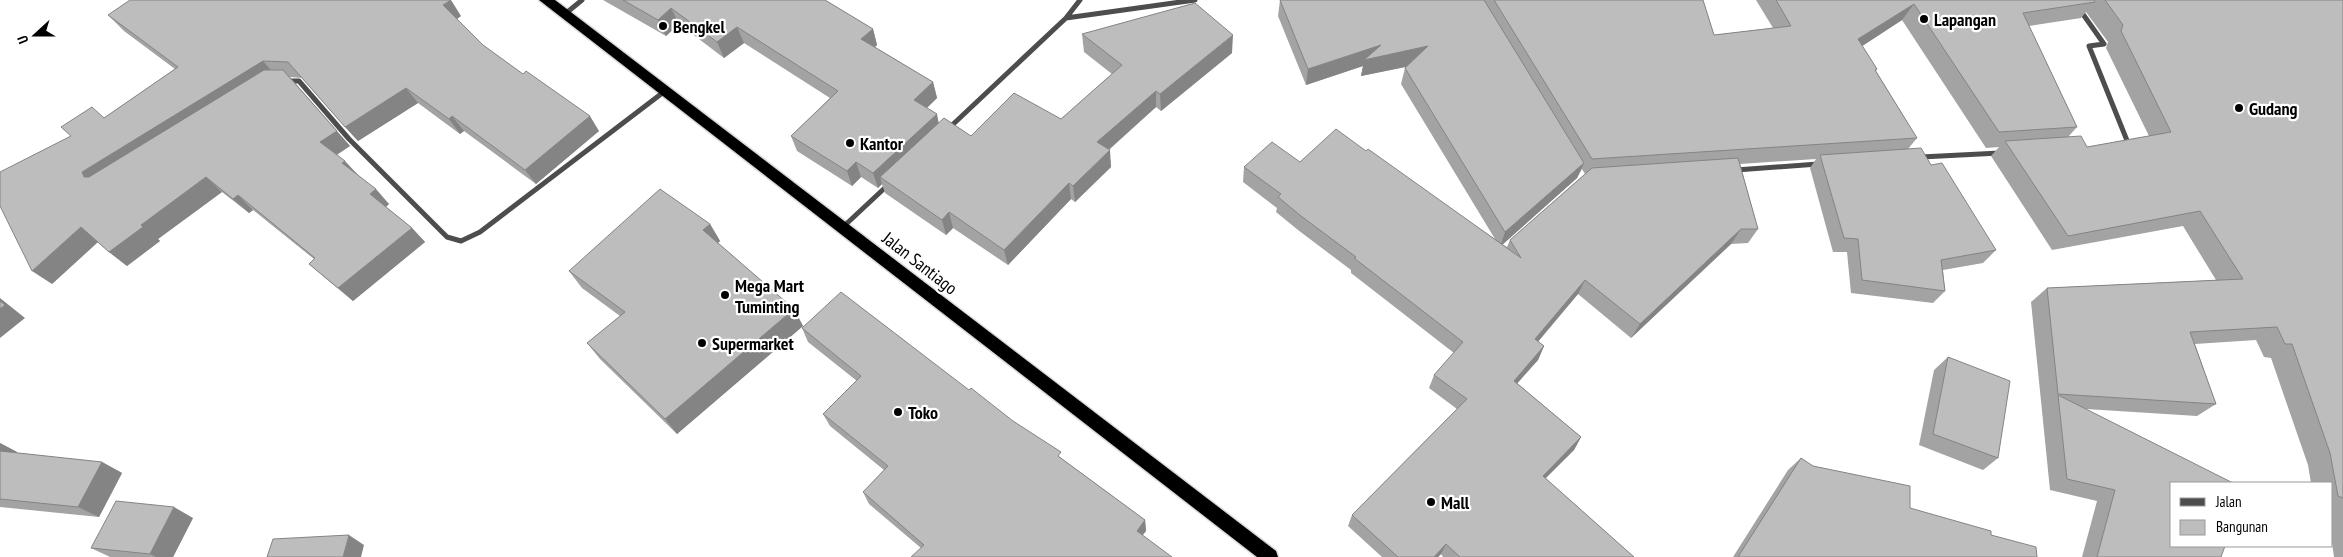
<svg xmlns="http://www.w3.org/2000/svg" width="2343" height="557" viewBox="0 0 2343 557" font-family="'PT Sans Narrow',sans-serif">
	<style>
		.lines { fill: none; stroke-linecap: round; stroke-linejoin: round }
		.highway-casing { stroke: #dbdbdb; stroke-width: 3 }
		.street { stroke: #4d4d4d; stroke-width: 5 }
		.highway { fill: #000; fill-rule: evenodd }
		.wall { fill: #a3a3a3; fill-rule: evenodd }
		.shaded-wall { fill: #848484 }
		.building { fill: #bdbdbd; stroke: #848484 }
		.poi-dot { fill: #000; stroke: #fff; stroke-width: 2 }
		.labels { text-anchor: middle; dominant-baseline: central; stroke-width: 4.5; stroke-linejoin: round; paint-order: stroke }
		.poi-label { font-size: 18px; font-weight: bold; fill: #000; stroke: #fff; text-anchor: start }
		.street-label { font-size: 18px; fill: #000; stroke: #fff }
	</style>
	<rect width="100%" height="100%" fill="#fff"/>
	<g class="lines">
		<defs>
			<path id="highway" d="M539,0H555L1276,551L1278,557H1257Z"/>
		</defs>
		<use href="#highway" class="highway-casing"/>
		<path class="street" d="M2073,0L2104,44L2089,46L2128,143L2125,144
			M565,14L582,0
			M1066,18L1080,0
			M287,81H299L349,139L447,237L461,241L480,232L665,91
			M948,129L1066,18L1195,0
			M1921,157L2000,153
			M1736,170L1818,164
			M843,227L889,184"/>
		<use href="#highway" class="highway"/>
	</g>
	<path class="wall" d="M603,0H825L873,29L877,45L875,47L933,82L937,98L926,108L939,123L971,136L1061,119L1112,74L1084,52L1082,34L1232,53L1161,111L1156,107L1109,150L1111,167L1075,202L1071,199L1008,265L953,228L946,235L885,193L882,184L878,188L861,177L852,186L797,151L791,136L830,98L744,43L724,58L679,24L666,36Z
		M1280,0H1703L1714,35L1773,28L1756,0H2343V557H2334L2332,543V483H2311L2308,465L2271,358L2264,357L2256,340L2195,344L2216,404L2197,416L2086,409L2221,557H2082L2097,501L2050,490L2031,302L2047,288L2216,280L2183,226L2052,250L1991,156L1999,147L1986,148L1902,20L1862,46L1877,69L1876,71L1917,138L1908,149L1931,165L1996,250L1983,263L1943,270L1945,291L1933,303L1851,293L1847,252H1833L1810,168L1816,159L1740,164L1758,229L1748,243L1731,244L1631,338L1578,294L1538,342L1544,346L1538,360L1517,383L1581,437L1574,450L1545,478L1634,557H1443L1441,554L1438,557H1382L1348,526L1352,515L1457,409L1429,388L1434,375L1454,353L1351,273V270L1298,230L1276,212L1277,208L1243,182L1244,167L1300,162L1366,151L1495,239L1401,84L1405,68L1406,67L1361,76L1363,66L1306,85L1278,16ZM2086,12L2108,42L2106,48L2149,136L2087,147L2068,137L2077,127L2029,26L2081,18ZM1582,169L1585,174L1510,240L1507,247L1502,244L1577,178Z
		M108,15L461,16L457,19L483,45L599,131L536,184L464,131L460,134L418,103L358,141L302,78L290,77L350,146L337,155L389,204L386,207L412,228L425,242L353,301L324,277L309,264L314,259L253,210L249,213L222,192L158,239L160,241L127,266L109,252L98,242L52,284L104,118L175,69L124,31Z
		M710,224L720,241L718,243L794,309L803,326L677,434L600,359L587,343L620,316L582,288L569,271Z
		M802,328L969,390L1145,520L1146,531L1143,535L921,548L869,504L863,492L884,470L830,426L823,414L857,381L808,342Z
		M1948,357L1998,458L1983,470L1919,445L1934,370Z
		M0,443L17,452L16,453L102,462L122,473L99,517L0,507Z
		M1801,458L1813,466L1910,508L1991,535L2037,557H1733L1788,470Z
		M193,518L173,557H110L91,548Z"/>
	<path class="shaded-wall" d="M451,0L461,16L454,21L443,5Z
		M1914,4L1902,20L1847,56L1858,39Z
		M671,8L679,24L666,36L658,20Z
		M737,27L744,43L724,58L717,42Z
		M873,29L877,45L866,55L861,39Z
		M1233,35L1232,53L1161,111L1160,94Z
		M1381,45L1428,46L1424,63L1361,76L1363,66L1306,85L1308,69Z
		M263,61L277,77L100,186L84,177L82,172Z
		M283,70L350,146L334,156L320,142Z
		M933,82L937,98L919,116L914,100Z
		M406,88L418,103L358,141L345,127Z
		M1156,91V107L1099,158L1097,142Z
		M937,114L940,130L880,177L882,184L878,188L873,173Z
		M452,116L464,131L460,134L449,119Z
		M590,116L599,131L536,184L525,170Z
		M1110,150L1111,167L1075,202L1073,186Z
		M345,161L358,175L342,163Z
		M856,162L861,177L852,186L847,171Z
		M1584,163L1577,178L1500,247L1505,232Z
		M206,177L222,192L158,239L160,241L127,266L109,252L141,225Z
		M1069,183L1071,199L1008,265L1004,250Z
		M376,189L389,204L383,209L370,194Z
		M238,195L253,210L249,213L233,199Z
		M949,212L953,228L946,235L942,220Z
		M710,224L720,241L713,247L703,230Z
		M81,227L99,241L52,284L32,271Z
		M412,228L425,242L353,301L338,288Z
		M1741,229L1731,244L1631,338L1640,324Z
		M1585,280L1578,294L1528,353L1535,339Z
		M0,298L25,318L0,338Z
		M794,309L803,326L677,434L665,419Z
		M1544,346L1538,360L1508,394L1514,381Z
		M1581,437L1574,450L1536,488L1543,476Z
		M0,443L17,452L12,462L0,455Z
		M102,462L122,473L99,517L78,507Z
		M174,507L193,518L173,557H156L150,554Z
		M1145,520L1146,531L1137,541V531Z
		M349,535L364,545L361,557H343Z
		M1446,544L1441,554L1438,557H1434Z"/>
	<path class="building" d="M130,0H451L443,5L483,45L523,74L526,71L590,116L525,170L452,116L449,119L406,88L345,127L288,62L263,61L82,172L84,177H89L264,70H283L337,131L320,142L345,161L342,163L376,189L370,194L412,228L338,288L309,264L315,258L238,195L233,199L206,177L141,225L143,227L109,252L81,227L32,271L0,206V172L71,136L61,127L92,107L104,118L178,67L108,15Z
		M623,0H825L873,29L861,39L933,82L914,100L937,114L873,173L856,162L847,171L791,136L838,91L737,27L717,42L671,8L658,20Z
		M1280,0H1484L1584,163L1505,232L1405,68L1428,46L1364,60L1381,45L1308,69Z
		M1494,0H1703L1714,35L1791,26L1776,0H2094L2095,2L2023,13L2077,127L1999,132L1914,4L1858,39L1877,69L1875,70L1917,138L1592,159Z
		M2105,0H2343V498L2338,496L2330,453L2292,344H2285L2277,327L2190,332L2216,404L2058,394L2047,288L2243,279L2200,211L2068,236L2005,141L2081,136L2087,147L2171,132L2121,31L2123,25Z
		M1195,3L1233,35L1160,94L1156,91L1097,142L1110,150L1073,186L1069,183L1004,250L949,212L942,220L880,177L944,118L971,136L1014,93L1061,119L1122,65L1082,34Z
		M1336,129L1366,151L1368,149L1521,258L1510,240L1592,168L1738,158L1758,229H1741L1640,324L1585,280L1535,339L1544,346L1514,381L1581,437L1543,476L1634,557H1460L1446,544L1434,557H1398L1352,515L1467,399L1434,375L1463,342L1354,258L1356,257L1301,216L1278,197L1281,194L1244,167L1272,142L1300,162Z
		M1921,148L1931,165L1942,163L1996,250L1941,260L1945,291L1862,280L1858,239L1844,238L1820,155Z
		M660,189L710,224L703,230L794,309L665,419L587,343L625,312L569,271Z
		M841,292L969,390L971,388L1013,421L1061,452L1058,456L1145,520L1137,531L1172,557H911L924,545L863,492L888,466L823,414L861,376L802,328Z
		M0,301L5,305L0,309Z
		M1948,357L2010,381L1998,458L1933,434Z
		M2058,395L2233,483H2172V546H2225L2221,557H2097L2115,490L2067,479Z
		M0,451L102,462L78,507L0,499Z
		M1801,458L1813,466L1910,486V508L1991,531V535L2036,547L2037,557H1738Z
		M116,501L174,507L150,554L91,548Z
		M349,535L343,557H267L273,539Z"/>
	<g class="poi-dot">
		<circle cx="1924" cy="19" r="5"/>
		<circle cx="663" cy="26" r="5"/>
		<circle cx="2239" cy="108" r="5"/>
		<circle cx="850" cy="143" r="5"/>
		<circle cx="725" cy="295" r="5"/>
		<circle cx="702" cy="343" r="5"/>
		<circle cx="898" cy="412" r="5"/>
		<circle cx="1431" cy="502" r="5"/>
	</g>
	<g class="labels">
		<g class="poi-label">
			<text x="1934" y="19">Lapangan</text>
			<text x="673" y="26">Bengkel</text>
			<text x="2249" y="108">Gudang</text>
			<text x="860" y="143">Kantor</text>
			<text x="735" y="285">Mega Mart<tspan x="735" dy="21">Tuminting</tspan></text>
			<text x="712" y="343">Supermarket</text>
			<text x="908" y="412">Toko</text>
			<text x="1441" y="502">Mall</text>
		</g>
		<g class="street-label">
			<text transform="translate(920 263) rotate(38)">Jalan Santiago</text>
		</g>
	</g>
	<rect x="2170" y="482" width="162" height="65" fill="#ffffff" stroke="#999999"/>
	<rect x="2180" y="498" width="25" height="8" fill="#4d4d4d" stroke="#999999"/>
	<text x="2216" y="507" font-size="15" fill="#000000">Jalan</text>
	<rect x="2180" y="520" width="25" height="15" fill="#bdbdbd" stroke="#999999"/>
	<text x="2216" y="532" font-size="15" fill="#000000">Bangunan</text>
	<g transform="translate(35 35) rotate(249)" stroke="#ffffff" stroke-width="4" paint-order="stroke">
	<path d="M0-4L9 19L0 12L-9 19Z" fill="#000000"/>
	<text y="-8" font-size="14" font-weight="bold" text-anchor="middle" fill="#000000">U</text>
	</g>
</svg>
